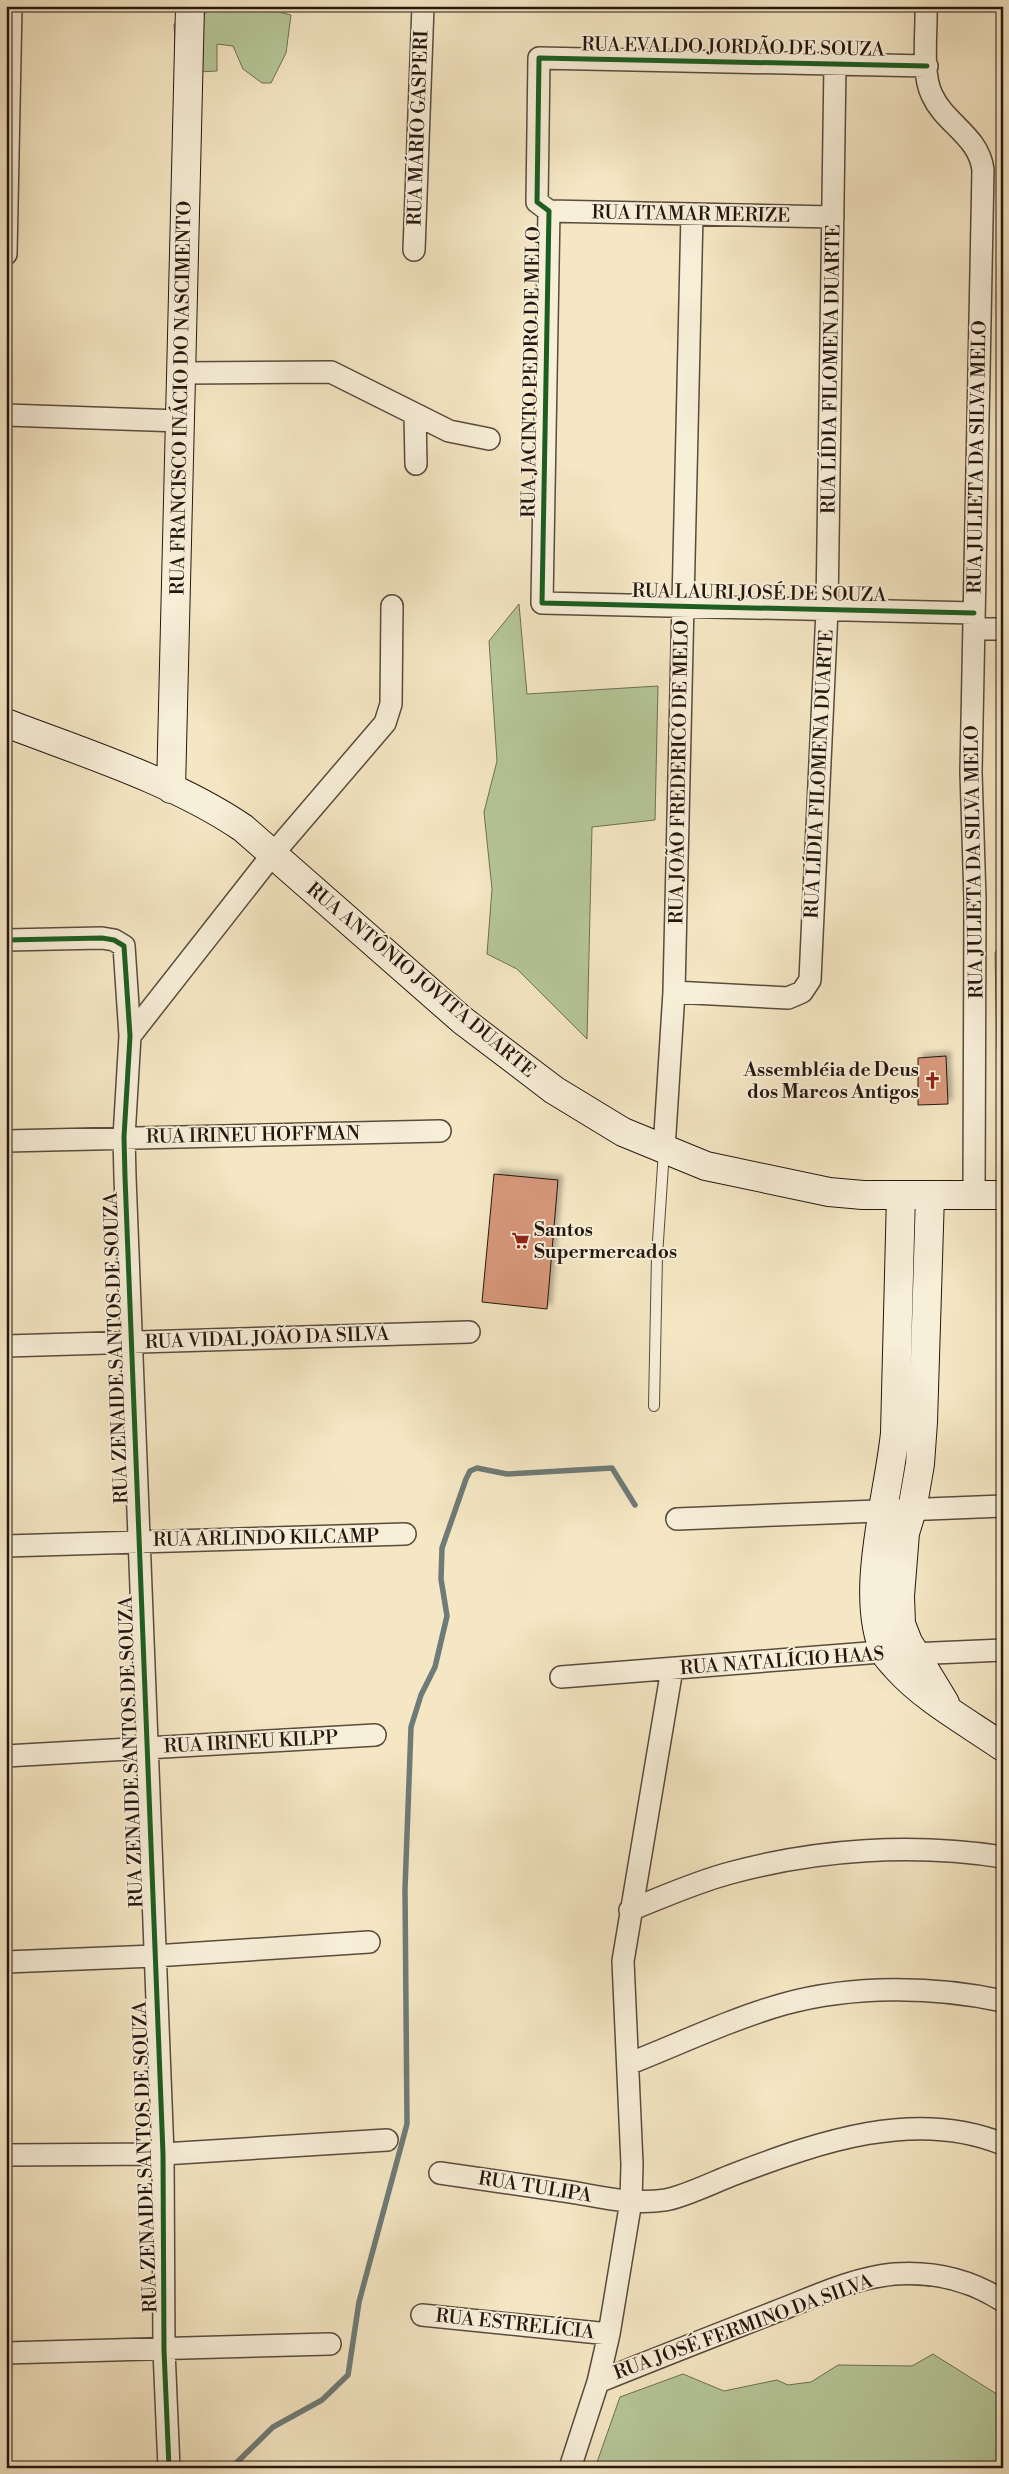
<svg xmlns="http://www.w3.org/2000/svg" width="1009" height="2474" viewBox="0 0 1009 2474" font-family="'Libre Bodoni',serif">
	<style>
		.green { fill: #b6c799; stroke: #6e6f54 }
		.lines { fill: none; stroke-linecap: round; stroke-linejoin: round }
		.stream { stroke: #6e7b77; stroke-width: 5.5 }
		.building { fill: #d7977a; stroke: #251710; filter: url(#shadow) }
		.lane-casing { stroke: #594b3d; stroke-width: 12 }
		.street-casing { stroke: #594b3d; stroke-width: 24 }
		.secondary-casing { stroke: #251710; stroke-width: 30 }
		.lane { stroke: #f8efd9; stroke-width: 10 }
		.street { stroke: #f8efd9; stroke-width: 21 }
		.secondary { stroke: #f8efd9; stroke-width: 28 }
		.cycleway-casing { stroke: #f8efd9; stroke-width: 8 }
		.cycleway { stroke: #1b5e20; stroke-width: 5 }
		.labels { text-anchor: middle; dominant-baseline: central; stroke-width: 4; stroke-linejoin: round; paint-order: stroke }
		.street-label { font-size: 19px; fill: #251710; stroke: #f8efd9 }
		.poi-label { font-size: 19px; font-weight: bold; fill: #251710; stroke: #f8efd9; text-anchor: end }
	</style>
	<defs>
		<filter id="shadow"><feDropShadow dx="4.5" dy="-4.5" stdDeviation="2.5" flood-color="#0004"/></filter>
	</defs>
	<rect width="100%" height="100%" fill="#f5e7c4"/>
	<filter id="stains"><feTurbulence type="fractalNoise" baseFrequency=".004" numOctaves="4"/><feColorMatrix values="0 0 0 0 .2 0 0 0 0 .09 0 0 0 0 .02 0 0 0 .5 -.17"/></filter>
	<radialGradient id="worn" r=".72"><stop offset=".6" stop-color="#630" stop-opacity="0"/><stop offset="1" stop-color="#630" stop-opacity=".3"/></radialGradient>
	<path class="green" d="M205,6H253L291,15L286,53L271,83H262L243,69L233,46L217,44V71L177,73L174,24L206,13Z
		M519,604L527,694L658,686L655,820L592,827L587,1039L517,969L487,954L492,889L484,812L497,761L489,641Z
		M1003,940V1054L997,1050L995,953Z
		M933,2354L1003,2398V2468H595L620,2397L683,2374L724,2391L777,2380L788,2385L811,2382L838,2365L912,2366Z"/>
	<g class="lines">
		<path class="stream" d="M231,2468L273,2427L322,2400L348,2375L359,2302L407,2124L405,1889L411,1727L421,1695L435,1667L447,1616L441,1579L442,1548L466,1479L470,1471L477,1468L507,1474L612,1468L635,1505"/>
	</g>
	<path class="building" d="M946,1056L948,1104L918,1105V1058Z
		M494,1174L558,1180L547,1309L482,1302Z"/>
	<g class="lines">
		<defs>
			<path id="lane" d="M654,1406L657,1256L664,1150"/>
			<path id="street" d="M926,6C927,31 921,73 932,95C945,124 979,136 983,170L971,772L975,899L974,1196
				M927,66L539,58L537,202L549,211L542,603L974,613
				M549,211L833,217
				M414,250L423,6
				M6,254L11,6
				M182,373L331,372L449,431L489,439
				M415,414L416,464
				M6,415L180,421
				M974,629H1003
				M6,940L102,938L114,940L124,946L130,1036L124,1137L125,1177L163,2154L164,2350L169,2468
				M674,992L788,998L802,992L810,980L827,610L835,64
				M130,1036L272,855L385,723L391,704L392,606
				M6,1141L440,1131
				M664,1149L674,992L692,214
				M6,1346L469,1332
				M677,1519L1003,1506
				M6,1546L405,1534
				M561,1677L881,1652L911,1654L1003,1650
				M6,1756L375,1735
				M630,1910C663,1897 696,1882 730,1873C818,1849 913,1843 1003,1857
				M6,1962L154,1956L369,1942
				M628,2064C679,2044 731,2019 784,2004C853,1985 934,1986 1003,2001
				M6,2155L163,2154L387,2140
				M440,2173C484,2179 527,2186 571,2192C601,2197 633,2205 665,2200C684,2197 716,2181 735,2174C819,2142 915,2108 1003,2144
				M422,2315L609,2334
				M6,2353L330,2344
				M598,2382C657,2358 716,2335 775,2312C814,2297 853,2278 894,2274C934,2271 969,2279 1003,2301
				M570,2468L598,2382L609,2334L631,2201L632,2164L623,1961L672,1669"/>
			<path id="secondary" d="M6,723C84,753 174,781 243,828L462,1020L554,1090L623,1132L706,1166L829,1192L863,1195H1003
				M171,789L190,6
				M901,1195L895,1433C889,1495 858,1595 885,1653C887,1658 893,1663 897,1668C926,1700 967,1722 1003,1747
				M930,1195L923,1422L920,1464L912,1510L905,1533L900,1596L901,1624L908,1642L945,1703"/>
		</defs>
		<use href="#lane" class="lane-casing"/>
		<use href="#street" class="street-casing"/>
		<use href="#secondary" class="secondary-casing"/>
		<use href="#lane" class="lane"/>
		<use href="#street" class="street"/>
		<use href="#secondary" class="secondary"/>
		<defs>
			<path id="cycleway" d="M927,66L539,58L537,202L549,211L542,603L974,613
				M6,940L102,938L114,940L124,946L130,1036L124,1137L125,1177L163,2154L164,2350L169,2468"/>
		</defs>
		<use href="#cycleway" class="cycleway-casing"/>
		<use href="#cycleway" class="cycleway"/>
	</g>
	<defs>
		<symbol id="church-bare" viewBox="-9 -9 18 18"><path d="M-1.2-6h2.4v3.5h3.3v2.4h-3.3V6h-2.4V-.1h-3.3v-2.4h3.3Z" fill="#8f2418" stroke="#f8efd9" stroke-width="2.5" paint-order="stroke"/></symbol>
		<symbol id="supermarket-bare" viewBox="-9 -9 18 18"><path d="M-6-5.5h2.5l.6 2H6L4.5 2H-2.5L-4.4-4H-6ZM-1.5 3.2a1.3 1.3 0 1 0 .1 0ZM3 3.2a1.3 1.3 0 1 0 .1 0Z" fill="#8f2418" stroke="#f8efd9" stroke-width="2.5" paint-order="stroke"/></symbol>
	</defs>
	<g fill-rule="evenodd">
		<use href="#church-bare" x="920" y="1068" width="25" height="25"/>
		<use href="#supermarket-bare" x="508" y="1228" width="25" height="25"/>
	</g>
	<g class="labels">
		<g class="street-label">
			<text transform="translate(733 47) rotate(1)">RUA EVALDO JORDÃO DE SOUZA</text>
			<text transform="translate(418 128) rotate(-88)">RUA MÁRIO GASPERI</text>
			<text transform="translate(691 214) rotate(1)">RUA ITAMAR MERIZE</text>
			<text transform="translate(831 369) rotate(-89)">RUA LÍDIA FILOMENA DUARTE</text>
			<text transform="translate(531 372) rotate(-89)">RUA JACINTO PEDRO DE MELO</text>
			<text transform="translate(181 398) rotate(-89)">RUA FRANCISCO INÁCIO DO NASCIMENTO</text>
			<text transform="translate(977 457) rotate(-89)">RUA JULIETA DA SILVA MELO</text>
			<text transform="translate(759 593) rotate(1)">RUA LAURI JOSÉ DE SOUZA</text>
			<text transform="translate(679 772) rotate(-89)">RUA JOÃO FREDERICO DE MELO</text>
			<text transform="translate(819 774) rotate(-87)">RUA LÍDIA FILOMENA DUARTE</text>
			<text transform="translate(974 862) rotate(-91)">RUA JULIETA DA SILVA MELO</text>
			<text transform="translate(421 980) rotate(40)">RUA ANTÔNIO JOVITA DUARTE</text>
			<text transform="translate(253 1135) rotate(-1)">RUA IRINEU HOFFMAN</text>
			<text transform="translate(267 1338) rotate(-2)">RUA VIDAL JOÃO DA SILVA</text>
			<text transform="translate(116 1348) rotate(-92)">RUA ZENAIDE SANTOS DE SOUZA</text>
			<text transform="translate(266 1538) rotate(-1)">RUA ARLINDO KILCAMP</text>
			<text transform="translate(782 1661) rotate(-4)">RUA NATALÍCIO HAAS</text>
			<text transform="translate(251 1742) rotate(-3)">RUA IRINEU KILPP</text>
			<text transform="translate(131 1752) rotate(-92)">RUA ZENAIDE SANTOS DE SOUZA</text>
			<text transform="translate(145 2157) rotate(-92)">RUA ZENAIDE SANTOS DE SOUZA</text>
			<text transform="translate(535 2187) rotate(9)">RUA TULIPA</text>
			<text transform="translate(515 2324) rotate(6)">RUA ESTRELÍCIA</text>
			<text transform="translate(743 2327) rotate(-20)">RUA JOSÉ FERMINO DA SILVA</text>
		</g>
		<g class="poi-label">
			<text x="919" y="1070">Assembléia de Deus<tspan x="919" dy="22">dos Marcos Antigos</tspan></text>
			<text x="534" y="1230" text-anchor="start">Santos<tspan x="534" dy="22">Supermercados</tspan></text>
		</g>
	</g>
	<rect width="1009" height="2474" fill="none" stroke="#f5e7c4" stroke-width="25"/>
	<rect x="8" y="8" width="994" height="2459" fill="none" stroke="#251710" stroke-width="2.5"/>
	<rect x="12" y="12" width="984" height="2449" fill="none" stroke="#251710"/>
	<rect width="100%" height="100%" filter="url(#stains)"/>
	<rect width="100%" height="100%" fill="url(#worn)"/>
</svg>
